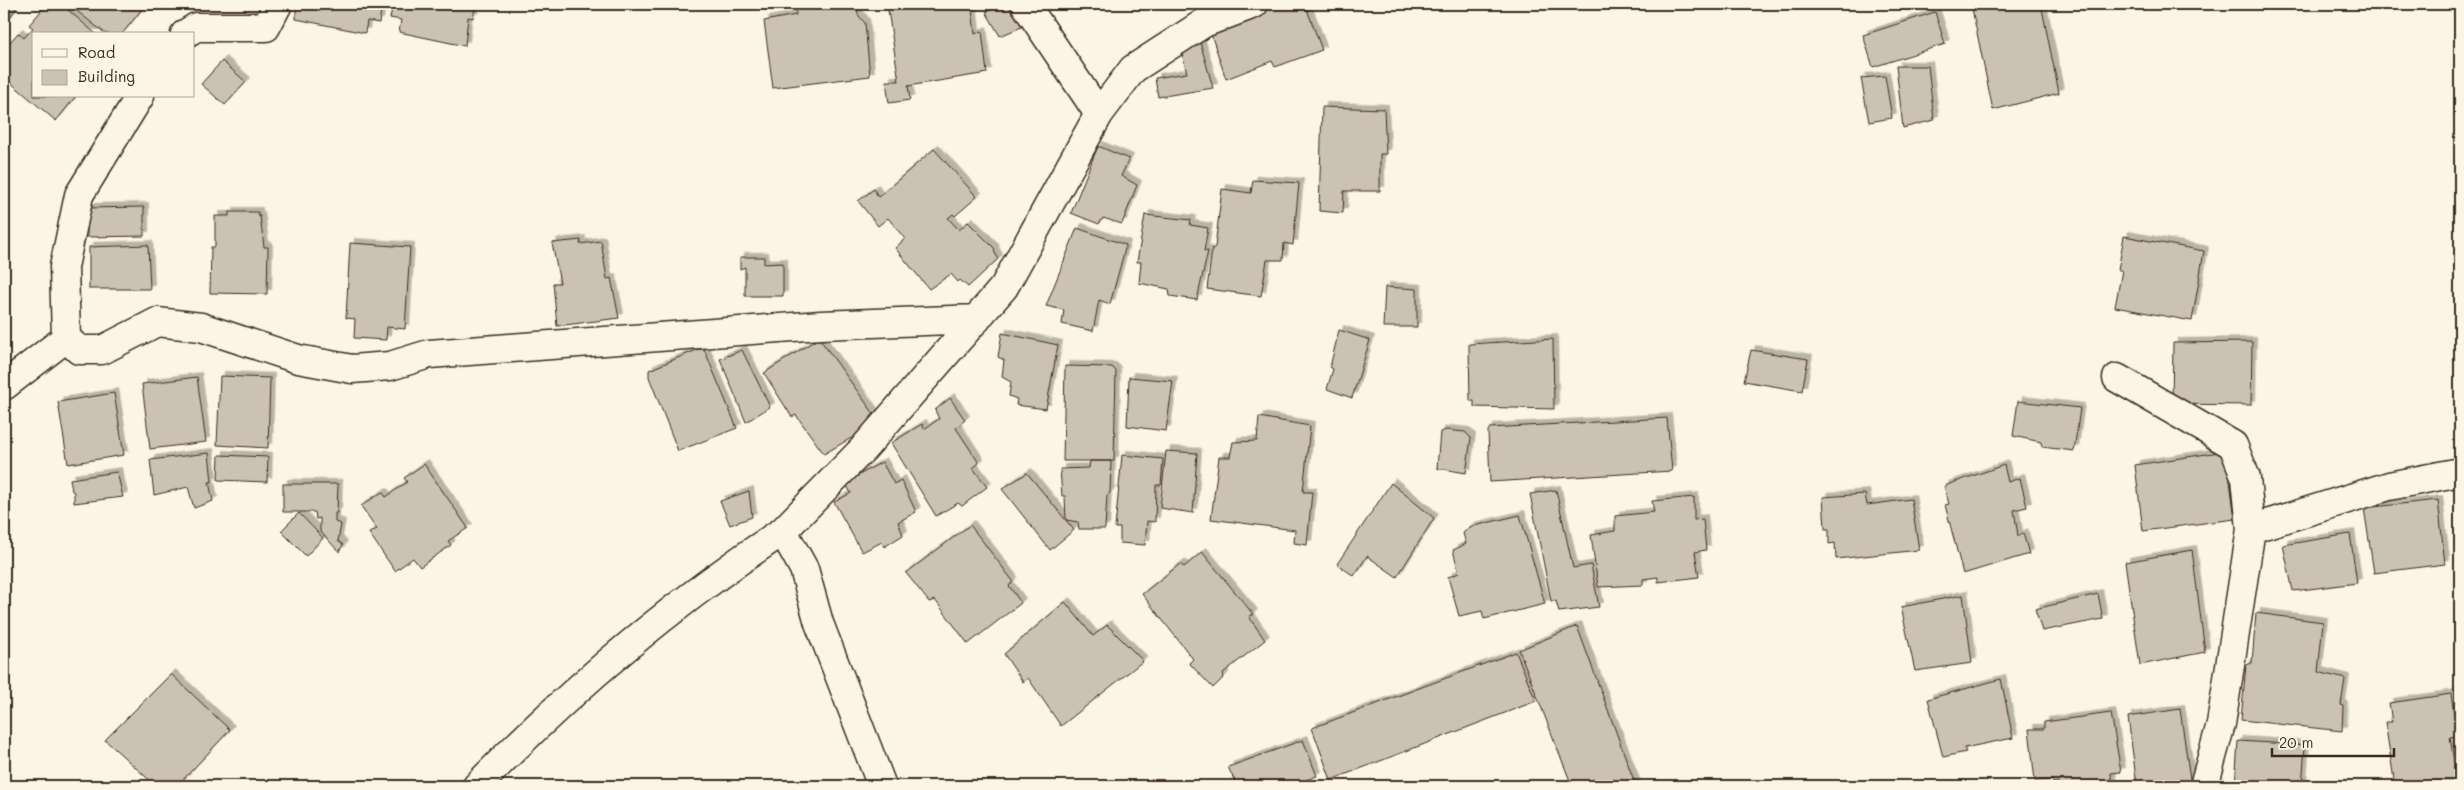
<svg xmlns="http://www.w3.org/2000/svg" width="2464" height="790" viewBox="0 0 2464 790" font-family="Mali,sans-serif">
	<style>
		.building { fill: #ccc2b3; stroke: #3b2a1e; filter: url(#shadow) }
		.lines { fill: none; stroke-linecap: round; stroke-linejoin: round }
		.street-casing { stroke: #3b2a1e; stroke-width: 31 }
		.street { stroke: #fcf5e5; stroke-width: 28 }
	</style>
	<defs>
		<filter id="shadow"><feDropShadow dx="4.5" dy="-4.5" stdDeviation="0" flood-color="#0004"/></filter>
	</defs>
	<rect width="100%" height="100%" fill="#fcf5e5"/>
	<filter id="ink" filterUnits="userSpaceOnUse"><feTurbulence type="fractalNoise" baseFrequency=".02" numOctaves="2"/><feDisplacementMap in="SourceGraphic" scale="10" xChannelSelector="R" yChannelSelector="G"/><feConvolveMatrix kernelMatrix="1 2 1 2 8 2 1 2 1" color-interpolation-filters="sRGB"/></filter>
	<g filter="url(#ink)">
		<path class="building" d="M4,4H13L17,7L4,25Z
			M47,4H61L96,34H34V96H76L56,121L4,77V49L18,33L24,38L33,28L29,25Z
			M68,4H146L122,34H106Z
			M296,4H382L379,23L367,21L365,33L296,19Z
			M393,4H476L473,18L468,17L465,46L399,32L401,20L390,18Z
			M782,4H857L858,15L865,23L870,76L773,88L764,21L796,15L795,4Z
			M887,4H977L978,8L972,9L975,34L982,31L987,73L908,86L910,100L889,103L886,81H899Z
			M1005,4H1012L1024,26L1000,36L986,12Z
			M1273,4H1305L1322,50L1275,67L1272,61L1226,79L1210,31L1232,16Z
			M1971,4H2041L2059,93L1993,110Z
			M1935,12L1945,44L1873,67L1863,35Z
			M1200,42L1213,88L1158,97L1155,78L1187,73L1181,50Z
			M222,61L246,82L225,105L201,84Z
			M1896,66H1928L1934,120L1903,128Z
			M1885,76L1892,118L1869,122L1861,78Z
			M1322,107L1384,109L1386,154H1380V191H1344L1343,213L1319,211Z
			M1098,146L1129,159L1121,176L1137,185L1122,224L1103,218L1099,224L1071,213Z
			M934,149L977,197L955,216L953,214L948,218L959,230L968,222L995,249L994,251L998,259L968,287L960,280L958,282L951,274L929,289L895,248L905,239L888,218L878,226L858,201L874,189L878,197Z
			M1253,180L1299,183L1293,245L1284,243L1283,260H1267L1261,296L1207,289L1212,249L1215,247L1222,189L1251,193Z
			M144,207V236L87,237V208Z
			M229,212H258V216H260L264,247H268L267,294L210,293L211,247H215V216H229Z
			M1145,215L1191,220L1190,225L1208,228L1204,251H1208L1197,300L1170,296L1169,289L1139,283L1141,262H1137Z
			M1077,228L1126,245L1110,304L1099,300L1093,331L1062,324L1064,310L1046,306Z
			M2124,236L2204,251L2192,321L2115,307L2122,270H2118Z
			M581,240L580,244L601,241L607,279L611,278L619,318L557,326L553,283H560L552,243Z
			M350,243L410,247L405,329L387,327L386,340L354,338L355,319L346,318Z
			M148,245L150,289H89V247Z
			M740,257H764V264L783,263V296H745V267L740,269Z
			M1385,287L1417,289V327H1383Z
			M1339,330L1370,340L1352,398L1327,389L1333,369L1330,367Z
			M1002,333L1058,345L1046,409L1016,405L1017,399L1009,396L1011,382L1002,377L1004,360L998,357Z
			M819,338L879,421L853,440L851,438L824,454L796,415L792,417L764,373Z
			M1553,339L1554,409L1474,407V401H1470L1469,344Z
			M2252,342L2251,405L2172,404L2173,343Z
			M699,349H704L737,428L678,451L649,377V370Z
			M742,350L770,407L746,422L720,359Z
			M1751,350L1808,359L1802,391L1744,381Z
			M1065,366L1112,367L1116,371L1114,461H1063Z
			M220,376L270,378L268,448L217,445Z
			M197,377L206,442L150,449L142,384Z
			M1129,377L1173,381L1166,431L1127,426Z
			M114,393L124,455L68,464L58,402Z
			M950,398L965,420L956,428L979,463L973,468L987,487L962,506L958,503L936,516L891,443L922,424L924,429L939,419L935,410Z
			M2018,401L2080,408L2074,451L2042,447L2041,442L2013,436Z
			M1259,417L1310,426L1303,492H1312L1307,545L1294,543L1295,530L1211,519L1219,457H1230L1233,442L1257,441Z
			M1667,418L1672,471L1490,482L1488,431L1490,428Z
			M1446,430L1465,432L1471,438L1466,473L1437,468L1440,432Z
			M1166,451L1197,453L1193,513L1160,508Z
			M2226,451L2235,519L2143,531L2135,465Z
			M209,453L212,482H209L213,501L194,508L188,487L154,495L150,460Z
			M219,455L268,457L267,482L218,480Z
			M1122,455L1163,459L1161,485H1156L1155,522L1147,521L1145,545L1120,543V528H1115Z
			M1090,461H1111L1110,493L1107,495L1105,529H1079L1078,522L1066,520L1065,496H1062L1060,469L1089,468Z
			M882,462L894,484L901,480L916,512L898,522L903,535L884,547L882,542L862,552L834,502L851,493L845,483Z
			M424,464L468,528L448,541L451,545L420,567L413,558L395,571L369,533L377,529L361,506L382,492L386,497L407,482L404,478Z
			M2004,465L2008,482L2020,478L2027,507L2014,510L2018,536L2023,533L2029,554L1963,574L1945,505L1949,504L1944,486Z
			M117,472L123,497L74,503V492L72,491L70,479Z
			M1027,473L1074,530L1050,550L1002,489Z
			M1391,483L1434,518L1397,577L1367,556L1354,576L1337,564Z
			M283,484H338L337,513H335V522L341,524L338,541L343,545L339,552L320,531V518L316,519L315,512H283Z
			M1556,490L1573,568L1591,565L1599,607L1559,612L1556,601H1551L1530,494Z
			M749,491L752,517L730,525L720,501Z
			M1865,494L1867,505L1911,499L1919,550L1836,559L1835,543L1829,544V529H1825L1823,497Z
			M1694,497V520L1703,519L1706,550L1695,552L1699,577L1658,582V577L1643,579V585L1598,587L1591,535L1615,531V516L1654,512L1652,501Z
			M2438,500L2445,564L2374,573L2364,508Z
			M299,513L323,538L306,556L281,531Z
			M1520,515L1545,604L1484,619L1482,611L1459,616L1448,577L1459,573L1453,550L1466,544L1463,533L1470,527Z
			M970,525L1013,581L1009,586L1021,603L968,644L935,600L929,602L906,573Z
			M2350,534L2357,583L2293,591L2283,545Z
			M2192,550L2205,652L2140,665L2125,562Z
			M1202,552L1253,614L1249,617L1265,640L1223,673L1224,677L1213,688L1189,663L1193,659L1142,594L1180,564L1184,567Z
			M2098,594L2103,619L2042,631L2035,609Z
			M1963,595L1972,663L1915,671L1901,607Z
			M1065,602L1093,636L1107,625L1143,661L1061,726L1028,678L1023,682L1004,654Z
			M2256,613L2323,622L2318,672L2345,679L2341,705L2343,706L2342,731L2241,720L2246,665L2252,663Z
			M1577,626L1636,786H1572L1519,650Z
			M1516,652L1536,701L1331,780L1312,728Z
			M171,674L230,730L177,786H156L105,740Z
			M2001,679L2013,738L1964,748L1966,752L1943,757L1928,699Z
			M2451,694L2457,736L2450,737L2454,762L2458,760L2460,786H2395L2385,722H2392L2389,703Z
			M2180,709L2191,786H2137L2128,717Z
			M2111,713L2121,772L2111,773L2112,786H2059L2058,782L2053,783L2052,780L2035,781L2029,729H2044V722Z
			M1303,740L1317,776L1289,786H1237L1228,767Z
			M2238,741L2305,745L2302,786H2235Z"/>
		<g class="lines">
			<defs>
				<path id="street" d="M1025,4L1099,114L1133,69L1204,23L1254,4
					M185,34L196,27H266L278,4
					M140,96L79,195L64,267L66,338L79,350H102L157,322L201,327L298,359L352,369L390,366L429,354L821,325L977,319
					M2117,378L2233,445L2246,478L2251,529L2221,724L2204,786
					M4,386L66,338
					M2251,529L2389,486L2460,472
					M477,786C569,691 672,604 783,531
					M882,786L819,623L804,569L783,531L863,449L1004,287L1099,114"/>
			</defs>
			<use href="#street" class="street-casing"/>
			<use href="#street" class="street"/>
		</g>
	</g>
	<rect width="2464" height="790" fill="none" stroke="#fcf5e5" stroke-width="20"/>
	<rect x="10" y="10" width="2444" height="770" fill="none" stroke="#3b2a1e" stroke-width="2" filter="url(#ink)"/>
	<rect x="32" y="32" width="162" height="65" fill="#fcf5e5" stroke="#afa495"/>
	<rect x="42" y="49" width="25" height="8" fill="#fcf5e5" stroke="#afa495"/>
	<text x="78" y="58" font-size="15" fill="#3b2a1e">Road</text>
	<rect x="42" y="70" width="25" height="15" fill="#ccc2b3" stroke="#afa495"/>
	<text x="78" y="82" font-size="15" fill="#3b2a1e">Building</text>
	<path d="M2272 748v8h122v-8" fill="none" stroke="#3b2a1e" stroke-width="2.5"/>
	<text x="2279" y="748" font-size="15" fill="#3b2a1e" stroke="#fcf5e5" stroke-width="4" paint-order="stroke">20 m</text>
</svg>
